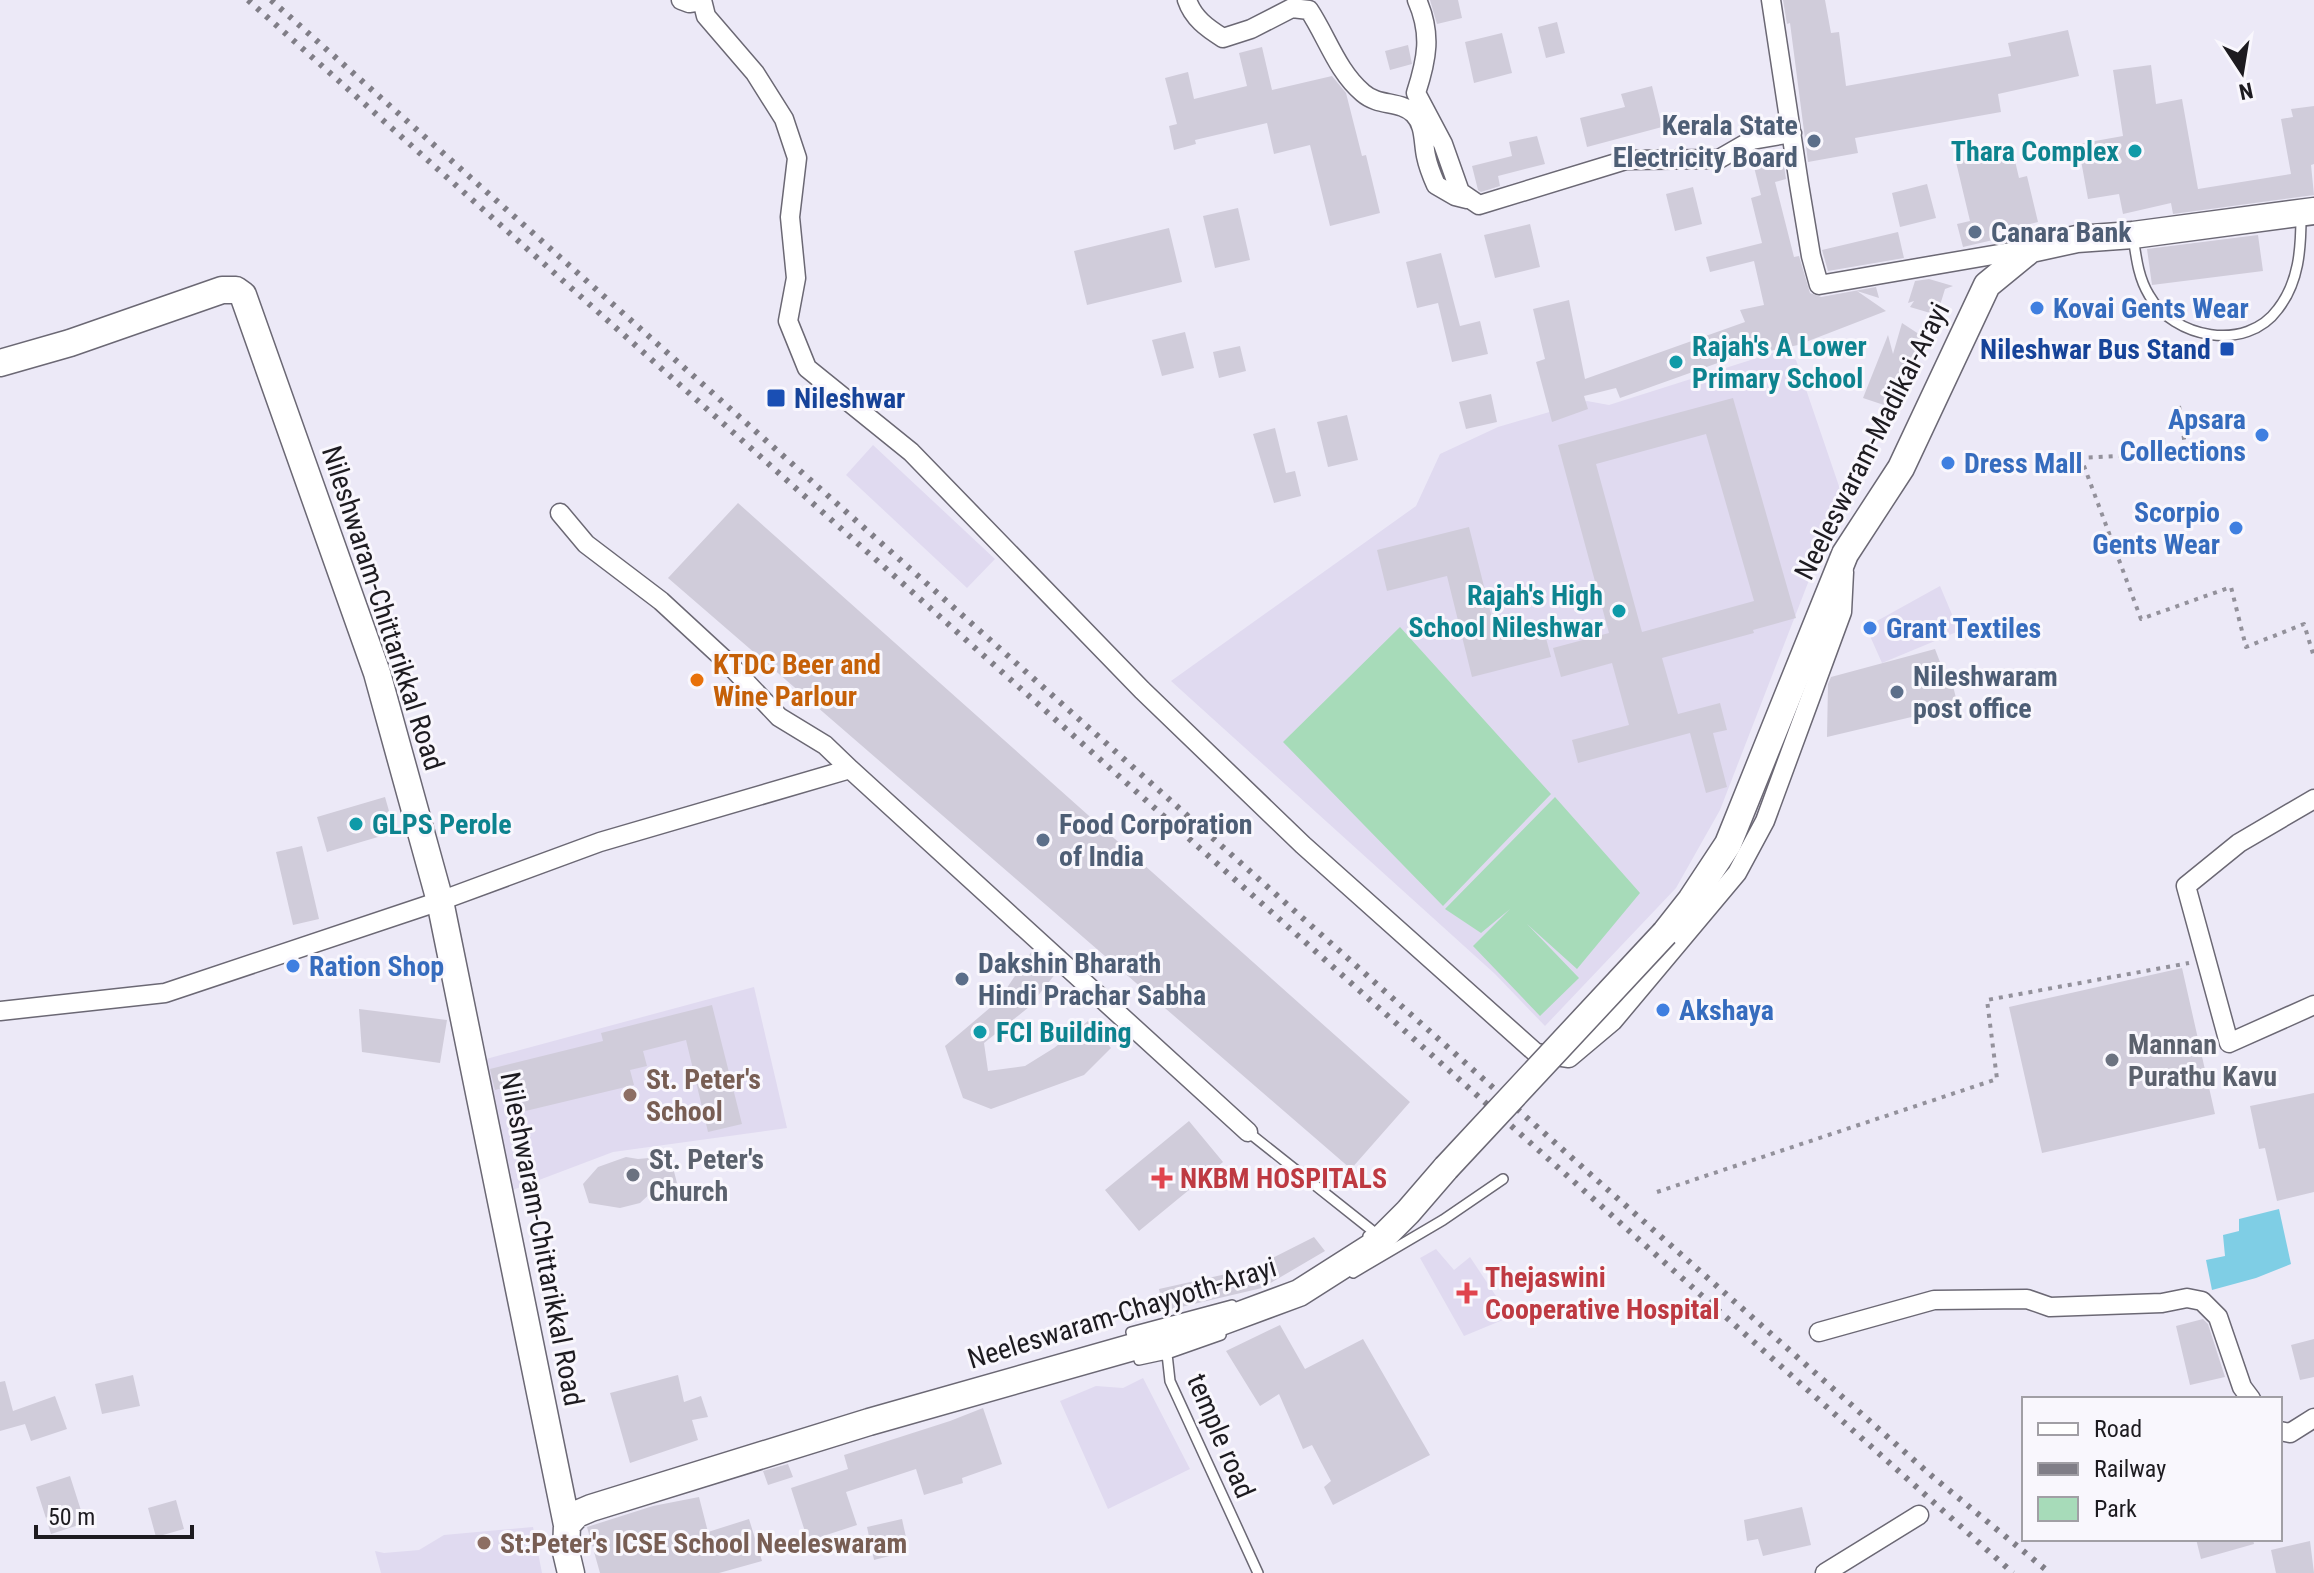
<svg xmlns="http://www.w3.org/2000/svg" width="2314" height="1573" viewBox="0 0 2314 1573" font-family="'Roboto Condensed',sans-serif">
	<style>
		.built { fill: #e0daf0 }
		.green { fill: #a7dbb9 }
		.water { fill: #7fcee5 }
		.building { fill: #d0ccda; fill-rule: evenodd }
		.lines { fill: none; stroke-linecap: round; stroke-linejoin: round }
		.lane-casing { stroke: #6b6874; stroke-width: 12 }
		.street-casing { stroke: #6b6874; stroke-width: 21 }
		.secondary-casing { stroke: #6b6874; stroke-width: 29 }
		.path { stroke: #93919b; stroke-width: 4; stroke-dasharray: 4 6; stroke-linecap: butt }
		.lane { stroke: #fff; stroke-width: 9 }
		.street { stroke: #fff; stroke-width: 18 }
		.secondary { stroke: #fff; stroke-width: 26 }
		.rail { stroke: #807e87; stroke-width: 6; stroke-dasharray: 4 8; stroke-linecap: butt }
		.secondary-bridge-casing { stroke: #6b6874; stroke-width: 29; stroke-linecap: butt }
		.secondary-bridge { stroke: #fff; stroke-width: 26 }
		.service-dot { fill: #5c6f8a; stroke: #f9f7fd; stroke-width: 3 }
		.culture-dot { fill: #0f9aa8; stroke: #f9f7fd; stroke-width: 3 }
		.shop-dot { fill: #3f7fe0; stroke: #f9f7fd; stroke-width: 3 }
		.transit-dot { fill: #1a4fb4; stroke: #f9f7fd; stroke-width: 3 }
		.food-dot { fill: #e8710a; stroke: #f9f7fd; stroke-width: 3 }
		.worship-dot { fill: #6b7280; stroke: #f9f7fd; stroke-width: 3 }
		.education-dot { fill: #8d6e63; stroke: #f9f7fd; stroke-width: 3 }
		.health-dot { fill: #e0444e; stroke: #f9f7fd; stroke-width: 3 }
		.labels { text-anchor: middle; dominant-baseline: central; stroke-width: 6; stroke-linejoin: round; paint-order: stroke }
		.service-label { font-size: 28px; font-weight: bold; fill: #4e5e75; stroke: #f9f7fd; text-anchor: start }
		.culture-label { font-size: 28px; font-weight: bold; fill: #0d838f; stroke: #f9f7fd; text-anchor: start }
		.shop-label { font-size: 28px; font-weight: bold; fill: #366cbe; stroke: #f9f7fd; text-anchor: start }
		.transit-label { font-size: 28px; font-weight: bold; fill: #164399; stroke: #f9f7fd; text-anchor: end }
		.street-label { font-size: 28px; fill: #1d1b20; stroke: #f9f7fd }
		.food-label { font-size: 28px; font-weight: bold; fill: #c56008; stroke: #f9f7fd; text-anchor: start }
		.worship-label { font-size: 28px; font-weight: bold; fill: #5b616d; stroke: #f9f7fd; text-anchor: start }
		.education-label { font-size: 28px; font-weight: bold; fill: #785e54; stroke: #f9f7fd; text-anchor: start }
		.health-label { font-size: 28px; font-weight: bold; fill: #be3a42; stroke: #f9f7fd; text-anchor: start }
	</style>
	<rect width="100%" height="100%" fill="#ece9f7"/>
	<path class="built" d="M1779,351L1796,360L1842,495L1720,810L1676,888L1545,1026L1495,974L1171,681L1416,506L1440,454L1498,427L1587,401L1609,405Z
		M873,445L995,559L967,588L846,475Z
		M1940,586L1959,631L1882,663L1866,627Z
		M754,987L787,1128L613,1152L502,1194L475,1062Z
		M1436,1249L1454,1270L1470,1257L1510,1317L1464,1336L1420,1258Z
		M1143,1378L1190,1469L1108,1509L1060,1401L1096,1386L1123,1388Z
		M533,1527L542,1573H381L375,1551L384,1553L419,1550L444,1535Z"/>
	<path class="green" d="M1400,627L1551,794L1443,906L1283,742Z
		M1555,797L1640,893L1577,969L1527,924L1579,978L1540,1016L1473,946L1510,909L1481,933L1445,909Z"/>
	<path class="water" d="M2279,1209L2291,1264L2256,1278L2212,1290L2206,1260L2225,1256L2223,1235L2239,1231V1219Z"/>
	<path class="building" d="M1430,0H1458L1462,18L1437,24Z
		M1783,0H1825L1831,33L1839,32L1846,86L2011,56L2008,43L2068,30L2079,76L1998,94L2001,112L1855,138L1858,153L1808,162L1790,23L1787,24Z
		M1557,22L1565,53L1546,58L1538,27Z
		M1502,33L1512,73L1474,83L1465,42Z
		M1408,45L1412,64L1390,70L1385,51Z
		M1262,47L1272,90L1332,76L1346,93L1362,156L1366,155L1380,213L1330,226L1310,145L1274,154L1267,123L1195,140L1196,144L1174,150L1169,126L1177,124L1165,78L1188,72L1194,99L1247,86L1239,53Z
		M2151,65L2156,104L2182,99L2198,189L2291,174L2281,119L2293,117L2291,109L2314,106V164L2311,165L2314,195L2173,214L2171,203L2123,214L2119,194L2088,199L2078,144L2123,136L2113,70Z
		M1652,86L1662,127L1587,147L1580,118L1625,107L1621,94Z
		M1537,136L1545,164L1498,176L1500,186L1481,192L1478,190L1472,166L1512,156L1509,142Z
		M2012,148L2019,178L2027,176L2038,222L1991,234L1993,240L1963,247L1957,224L1970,221L1956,162Z
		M1782,152L1786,179L1775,182L1794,257L1799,256L1810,293L1821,297L1876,287L1879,298L1857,291L1886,311L1798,345L1756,354L1754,350L1620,398L1616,388L1584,396L1588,409L1552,422L1536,362L1545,359L1533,309L1569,300L1585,379L1745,322L1740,310L1764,305L1754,261L1710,272L1706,257L1762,243L1751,198L1761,195L1752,159Z
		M1927,184L1936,218L1900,227L1892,193Z
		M1693,187L1702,224L1675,231L1666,194Z
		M1238,208L1250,260L1215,268L1203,216Z
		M1530,224L1540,267L1495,278L1484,235Z
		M1169,228L1182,282L1087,305L1074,251Z
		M1898,232L1904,258L1828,271L1822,250Z
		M2258,235L2263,271L2152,285L2147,249Z
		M1441,253L1460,326L1480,321L1488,354L1452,362L1438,303L1417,308L1406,262Z
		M1929,279L1953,286L1945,289L1937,315L1910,307L1914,301L1908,303L1915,281Z
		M1902,323L1931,342L1906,378L1909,379L1893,408L1863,398L1888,335L1893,354Z
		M1185,332L1194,368L1162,376L1152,340Z
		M1240,346L1246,371L1219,378L1213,352Z
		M1491,394L1497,422L1466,429L1459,402Z
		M1733,398L1796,618L1753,630L1754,633L1662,658L1678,714L1720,703L1727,730L1713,733L1727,787L1706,793L1690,733L1578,763L1572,740L1629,725L1612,663L1561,677L1553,648L1609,633L1558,445ZM1706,434L1754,601L1642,632L1596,464Z
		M1347,415L1358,460L1328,467L1317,422Z
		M1275,428L1286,473L1295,471L1301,496L1274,503L1253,434Z
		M738,503L1410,1102L1351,1169L668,578Z
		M1469,527L1496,634L1542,623L1551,657L1472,677L1447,576L1387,591L1377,550Z
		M1935,649L1948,683L1952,682L1958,706L1827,737L1828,684L1831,677Z
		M385,797L395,832L327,852L317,817Z
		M302,846L319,919L293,925L276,852Z
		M1032,951L1056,973L1029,1007L984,1043L988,1071L1025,1066L1054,1048L1088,1021L1111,1048L1084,1075L991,1109L963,1098L945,1046L998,1001Z
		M2182,968L2215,1114L2042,1153L2009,1007Z
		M712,1005L742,1124L708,1132L686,1040L643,1051L647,1066L630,1070L634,1085L513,1114L506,1087L495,1090L490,1069L603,1041L601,1033Z
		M359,1009L447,1020L440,1063L362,1052Z
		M2314,1093V1192L2277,1201L2265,1148L2259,1149L2250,1106Z
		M1189,1121L1223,1162L1139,1231L1105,1190Z
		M670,1156L677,1183L655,1189L640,1203L620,1208L589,1203L583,1184L598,1167L626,1157L638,1159Z
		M1314,1237L1325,1251L1262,1288L1164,1311L1159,1289L1253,1268Z
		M2203,1319L2208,1324L2225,1377L2190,1385L2176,1326Z
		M1280,1325L1305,1369L1363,1339L1430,1455L1333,1505L1324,1487L1331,1481L1312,1445L1303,1449L1279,1394L1260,1406L1226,1351Z
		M2314,1339V1377L2300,1380L2291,1345Z
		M133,1375L140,1406L102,1414L95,1384Z
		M678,1375L684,1402L701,1396L708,1417L692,1420L698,1440L630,1463L610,1393Z
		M5,1381L13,1411L55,1396L67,1429L31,1441L25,1424L0,1431V1382Z
		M983,1408L1002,1464L962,1478L963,1483L924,1495L916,1469L846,1492L857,1525L808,1541L791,1488L848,1469L844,1455L950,1421Z
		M788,1464L793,1477L768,1485L763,1471Z
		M70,1476L85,1523L51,1534L36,1487Z
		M699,1497L708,1532L749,1519L762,1561L719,1573H600L587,1527L653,1506Z
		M176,1500L184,1529L156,1537L148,1508Z
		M1802,1507L1811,1545L1763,1556L1758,1539L1747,1541L1744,1520Z
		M902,1519L909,1551L874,1560L867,1527Z
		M2196,1539H2253L2254,1544L2201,1559Z
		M2310,1541L2314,1573H2276L2271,1550Z"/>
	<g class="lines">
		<defs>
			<path id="lane" d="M2133,236C2136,256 2138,277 2149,295C2173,338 2246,353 2278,309C2299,282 2301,249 2301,216
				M1248,1132L1374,1232L1368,1236
				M1353,1273L1443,1220L1503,1179
				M1232,1305L1131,1332L1139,1360L1167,1354L1170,1381L1258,1573
				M1167,1354L1221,1335"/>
			<path id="street" d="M681,0L689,3L702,1
				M702,0L706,16L755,73L784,119L797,158L790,217L796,278L788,321L807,368L911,452L1142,690L1303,845L1536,1053L1569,1058L1613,1021L1737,873L1765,821L1842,612L1844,572
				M1187,0C1193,18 1207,28 1223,38L1251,29L1292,8L1309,10C1327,37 1337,71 1363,93C1379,107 1400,100 1414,114C1425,125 1423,142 1426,156C1428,166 1432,176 1436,185L1455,196L1467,199
				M1417,0C1432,34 1427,59 1416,93L1443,144L1460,192L1479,205L1626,160L1719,159L1752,140L1792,133
				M1771,0L1799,184L1811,256L1819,285L2028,249
				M560,513L586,544L661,601L726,661L779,717L825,745L850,769
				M2314,799L2239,843L2186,886L2229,1043L2314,1005
				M0,1011L165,993L440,901L600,842L850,769L1248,1132
				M1819,1332L1934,1300L2027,1299L2050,1307L2162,1303L2187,1298L2202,1301L2218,1317L2242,1387L2251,1399
				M2280,1431L2290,1433L2314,1418
				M1825,1573L1919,1515"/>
			<path id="secondary" d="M0,363L70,343L222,290H236L243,295L377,673L440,901L567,1525L566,1552L571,1573
				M1665,933L1691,900L1728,844L1845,554L1901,468L1987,285L2031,249L2077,239L2133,235L2314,211
				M567,1525L577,1514L591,1508L869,1422L1218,1323L1299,1293L1376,1244L1408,1212L1446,1168"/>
		</defs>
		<use href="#lane" class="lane-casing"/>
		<use href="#street" class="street-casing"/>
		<use href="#secondary" class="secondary-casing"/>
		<path class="path" d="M2179,406L2186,452L2081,458L2141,619L2231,587L2246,647L2304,624L2314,657
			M1657,1192L1997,1079L1987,1000L2189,963"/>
		<use href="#lane" class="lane"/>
		<use href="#street" class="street"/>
		<use href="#secondary" class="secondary"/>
		<path class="rail" d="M248,0L2013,1573
			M271,0L1607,1189L1933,1477L2050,1573"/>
		<defs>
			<path id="secondary-bridge" d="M1446,1168L1665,933"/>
		</defs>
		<use href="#secondary-bridge" class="secondary-bridge-casing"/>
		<use href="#secondary-bridge" class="secondary-bridge"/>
	</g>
	<g class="service-dot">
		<circle cx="1814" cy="141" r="8"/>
		<circle cx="1975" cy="232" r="8"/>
		<circle cx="1897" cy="692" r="8"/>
		<circle cx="1043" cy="840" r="8"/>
		<circle cx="962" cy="979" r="8"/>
	</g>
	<g class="culture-dot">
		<circle cx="2135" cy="151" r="8"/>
		<circle cx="1676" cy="362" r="8"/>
		<circle cx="1619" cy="611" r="8"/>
		<circle cx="356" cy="824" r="8"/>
		<circle cx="980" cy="1032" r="8"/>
	</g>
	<g class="shop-dot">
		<circle cx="2037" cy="308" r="8"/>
		<circle cx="2262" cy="435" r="8"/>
		<circle cx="1948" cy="463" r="8"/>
		<circle cx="2236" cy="528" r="8"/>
		<circle cx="1870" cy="628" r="8"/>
		<circle cx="293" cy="966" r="8"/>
		<circle cx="1663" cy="1010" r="8"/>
	</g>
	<g class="transit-dot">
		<rect x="2219" y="341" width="16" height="16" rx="4"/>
		<rect x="766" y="388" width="20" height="20" rx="4"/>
	</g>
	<circle class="food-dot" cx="697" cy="680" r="8"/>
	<g class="worship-dot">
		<circle cx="2112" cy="1060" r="8"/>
		<circle cx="633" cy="1175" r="8"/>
	</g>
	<g class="education-dot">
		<circle cx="630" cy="1095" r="8"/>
		<circle cx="484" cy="1543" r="8"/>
	</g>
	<g class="health-dot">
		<path d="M1158 1166h8v8h8v8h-8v8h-8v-8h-8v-8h8z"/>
		<path d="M1463 1281h8v8h8v8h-8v8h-8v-8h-8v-8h8z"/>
	</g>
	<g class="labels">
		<g class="service-label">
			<text x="1798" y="125" text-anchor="end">Kerala State<tspan x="1798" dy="32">Electricity Board</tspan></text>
			<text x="1991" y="232">Canara Bank</text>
			<text x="1913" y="676">Nileshwaram<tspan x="1913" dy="32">post office</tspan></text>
			<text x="1059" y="824">Food Corporation<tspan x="1059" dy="32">of India</tspan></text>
			<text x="978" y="963">Dakshin Bharath<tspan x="978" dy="32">Hindi Prachar Sabha</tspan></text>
		</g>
		<g class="culture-label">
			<text x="2119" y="151" text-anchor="end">Thara Complex</text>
			<text x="1692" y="346">Rajah's A Lower<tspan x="1692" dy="32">Primary School</tspan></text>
			<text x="1603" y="595" text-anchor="end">Rajah's High<tspan x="1603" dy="32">School Nileshwar</tspan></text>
			<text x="372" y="824">GLPS Perole</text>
			<text x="996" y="1032">FCI Building</text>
		</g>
		<g class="shop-label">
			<text x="2053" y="308">Kovai Gents Wear</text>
			<text x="2246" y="419" text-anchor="end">Apsara<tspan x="2246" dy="32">Collections</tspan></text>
			<text x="1964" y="463">Dress Mall</text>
			<text x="2220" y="512" text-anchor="end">Scorpio<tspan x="2220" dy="32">Gents Wear</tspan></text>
			<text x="1886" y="628">Grant Textiles</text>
			<text x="309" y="966">Ration Shop</text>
			<text x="1679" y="1010">Akshaya</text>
		</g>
		<g class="transit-label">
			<text x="2211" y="349">Nileshwar Bus Stand</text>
			<text x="794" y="398" text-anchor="start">Nileshwar</text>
		</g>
		<g class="street-label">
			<text transform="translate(1872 441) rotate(-63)">Neeleswaram-Madikai-Arayi</text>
			<text transform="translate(383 608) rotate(72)">Nileshwaram-Chittarikkal Road</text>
			<text transform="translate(542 1239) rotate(79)">Nileshwaram-Chittarikkal Road</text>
			<text transform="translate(1122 1313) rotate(-17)">Neeleswaram-Chayyoth-Arayi</text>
			<text transform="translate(1221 1436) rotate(67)">temple road</text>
		</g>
		<g class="food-label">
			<text x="713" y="664">KTDC Beer and<tspan x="713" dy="32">Wine Parlour</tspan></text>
		</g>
		<g class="worship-label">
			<text x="2128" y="1044">Mannan<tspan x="2128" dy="32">Purathu Kavu</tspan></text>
			<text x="649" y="1159">St. Peter's<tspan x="649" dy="32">Church</tspan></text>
		</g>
		<g class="education-label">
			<text x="646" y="1079">St. Peter's<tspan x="646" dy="32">School</tspan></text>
			<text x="500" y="1543">St:Peter's ICSE School Neeleswaram</text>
		</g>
		<g class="health-label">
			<text x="1180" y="1178">NKBM HOSPITALS</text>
			<text x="1485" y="1277">Thejaswini<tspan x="1485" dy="32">Cooperative Hospital</tspan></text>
		</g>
	</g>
	<rect x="2022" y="1397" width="260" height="144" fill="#f9f7fd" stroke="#a19fa5" stroke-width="2"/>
	<rect x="2038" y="1423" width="40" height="12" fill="#ffffff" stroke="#a19fa5" stroke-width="2"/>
	<text x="2094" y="1437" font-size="24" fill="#1d1b20">Road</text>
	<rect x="2038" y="1463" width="40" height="12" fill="#807e87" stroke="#a19fa5" stroke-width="2"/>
	<text x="2094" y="1477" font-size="24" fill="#1d1b20">Railway</text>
	<rect x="2038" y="1497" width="40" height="24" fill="#a7dbb9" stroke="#a19fa5" stroke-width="2"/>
	<text x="2094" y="1517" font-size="24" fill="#1d1b20">Park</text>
	<g transform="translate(2242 72) rotate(168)" stroke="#f9f7fd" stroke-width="6" paint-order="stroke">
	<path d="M0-6L14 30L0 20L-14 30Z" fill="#1d1b20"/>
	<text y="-12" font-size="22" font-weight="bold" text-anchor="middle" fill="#1d1b20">N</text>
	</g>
	<path d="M36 1525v12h156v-12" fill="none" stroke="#1d1b20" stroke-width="4"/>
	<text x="48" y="1525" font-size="24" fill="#1d1b20" stroke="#f9f7fd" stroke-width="6" paint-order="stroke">50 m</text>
</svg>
